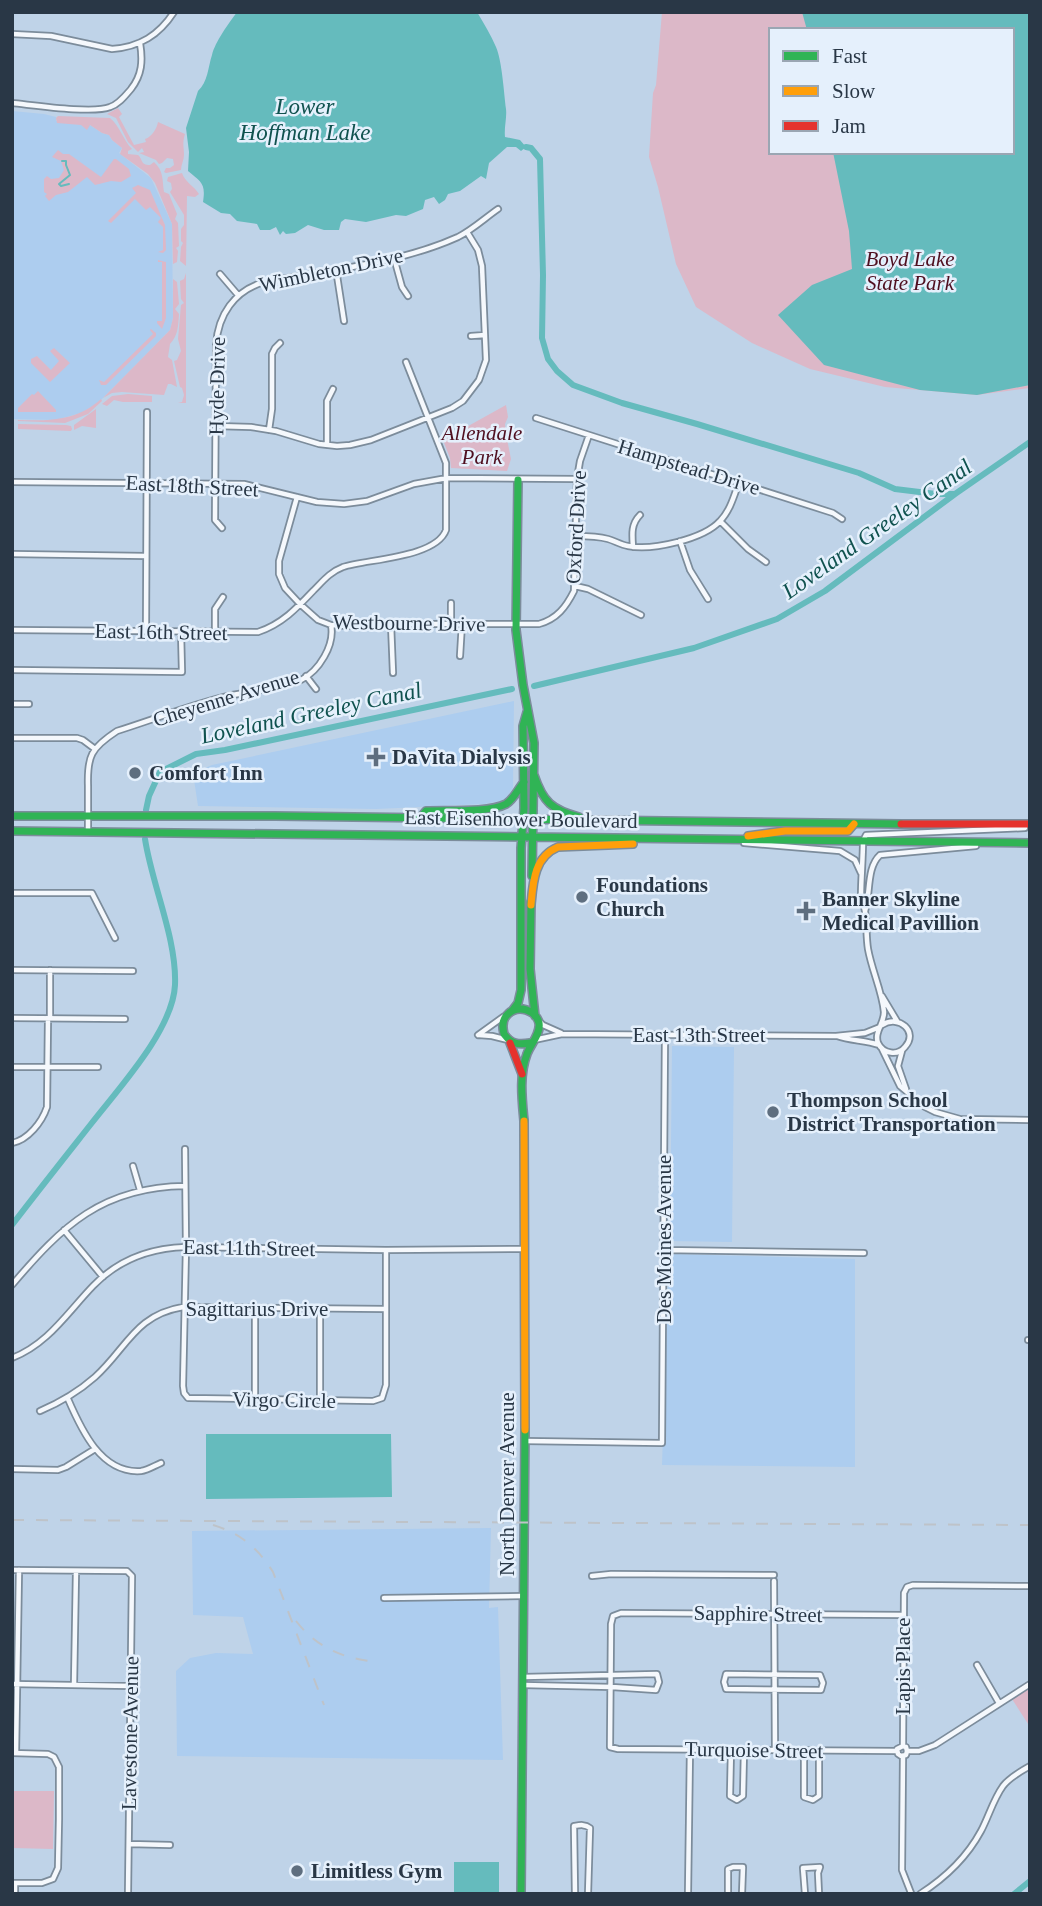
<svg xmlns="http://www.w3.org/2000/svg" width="1042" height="1906" viewBox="0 0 1042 1906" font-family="Georgia,serif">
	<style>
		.built { fill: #adcdef }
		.green { fill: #dcb8c8; fill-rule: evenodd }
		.water { fill: #65bbbd }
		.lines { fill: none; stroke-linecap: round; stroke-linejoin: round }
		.stream { stroke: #65bbbd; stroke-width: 2 }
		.canal { stroke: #65bbbd; stroke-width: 6 }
		.street-casing { stroke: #7c8c9b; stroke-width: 8 }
		.fast-casing { stroke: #7c8c9b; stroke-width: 10 }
		.slow-casing { stroke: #7c8c9b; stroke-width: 10 }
		.jam-casing { stroke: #7c8c9b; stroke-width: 10 }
		.street { stroke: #f5f8fc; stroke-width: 4.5 }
		.fast { stroke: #30b455; stroke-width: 7 }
		.slow { stroke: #ff9f0a; stroke-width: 7 }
		.jam { stroke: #e5322d; stroke-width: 7 }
		.rail { stroke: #bec3c9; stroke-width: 2; stroke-dasharray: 12 12; stroke-linecap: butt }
		.poi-dot { fill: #5e6e7f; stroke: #e5f0fc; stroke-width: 2.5 }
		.labels { text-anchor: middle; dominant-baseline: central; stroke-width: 5; stroke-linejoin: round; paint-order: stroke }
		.park-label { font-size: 21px; font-style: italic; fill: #4f0f20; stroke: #e5f0fc }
		.street-label { font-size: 21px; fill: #293746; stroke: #e5f0fc }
		.poi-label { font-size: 21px; font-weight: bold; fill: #293746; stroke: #e5f0fc; text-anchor: start }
		.water-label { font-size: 23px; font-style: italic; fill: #10524f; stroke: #e5f0fc }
	</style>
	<rect width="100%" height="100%" fill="#bfd3e8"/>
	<path class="built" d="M12,111L44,114L56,117V121L90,125L102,133L109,135L112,140L122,148L119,153L151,178L172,224L173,318L170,330L98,403L81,413L56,420L12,419Z
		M514,701L513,788L505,800L485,804L376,809L198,806L193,773L212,765Z
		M672,1046L734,1047L732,1242L670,1241Z
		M669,1254L855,1259V1467L662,1465Z
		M491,1528L489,1608L498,1607L503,1760L177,1756L176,1671L190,1658L216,1653L253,1654L243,1617L193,1615L192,1531Z"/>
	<path class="green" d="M662,12H1030V388L977,395L885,387L810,369L752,343L696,307L676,264L658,187L649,157L653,93L656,85ZM771,30H1012V152H771Z
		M118,108L122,114L119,117L134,145L146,142L145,139C152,137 157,128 158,122L185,134C182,144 184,146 184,155C184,160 181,165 181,170L166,173L164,172L166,168H170L174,165L173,159L167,158L162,163L159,164L156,160L139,153L144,152L142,148L138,152L128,142L116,118L107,114Z
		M58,116L110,118C120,126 123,140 132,149L128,151V154L138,155C143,159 140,165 150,165L154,162C164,171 162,180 164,192L169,194L177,214L175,219L178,223L179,246L176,248L178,251L177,262L173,264L172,224L155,183L148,174L120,154L122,148L112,140L109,135L102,133L90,125L87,130L81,125L57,123L56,118Z
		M58,150L63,154H69L101,177L114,159H116L129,169L131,176L121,182L111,181L95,185L87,177L68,192L56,195L49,201L45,196L47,194L44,192V179L47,176L51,179L59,178L64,170L61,161L52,157Z
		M182,173C185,182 194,186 199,194L195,197L187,196L186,266L180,261L181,247L183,243L181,241V229L184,225V215L170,192L172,189L171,183L167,181L168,177Z
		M138,185L150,190L165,225L166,250L163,253L158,252L163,250V227L158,222L161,218L150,207L146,210L135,199L111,223L108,221L136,193L132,188Z
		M158,260L166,262V318L162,329L157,323V321H162V262H158Z
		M186,273V403H178L182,402L184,395L182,388L180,387L174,361L177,360L181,351L178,339L181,305L184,303L181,299L180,281L184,279Z
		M173,279L177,282L179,304L175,309L179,314C178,328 178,335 170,344L168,357L172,360L177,387L171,384H168L164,395L122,392L112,393L103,398L170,330L173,318Z
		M151,329L156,333V336L106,385H101L99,380L104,382L153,334L150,330Z
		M54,348L70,363L50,382L31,363V359L37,356L51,370L59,361L50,351Z
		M38,391L56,410V412H18V408L32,394L34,395Z
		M128,394L152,396V402H123L114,400L107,406L102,404L112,396Z
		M101,399L102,401L88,414L65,423L18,421V420C49,421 77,421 101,399Z
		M506,405L508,417L505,424L506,434L511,459L507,471L451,468L450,458L443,440Z
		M96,409V428L82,426L74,430V425Z
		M18,424L66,425L71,426L72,429L71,431L18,429Z
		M1030,1687V1727L1012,1699Z
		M12,1791H54L53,1849L12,1848Z"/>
	<path class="water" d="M237,12H477C484,24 491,35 496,47C502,61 504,93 506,109C507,118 504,127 505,137L520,140L526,147L521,151L516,147H507L489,163L486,179L481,176L460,191L448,194L445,200L439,204L434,197L425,200L423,209L406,216L396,215L366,222L345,219L341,222L339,230H324L308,225L295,233L286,234L283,231L280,235L276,227L270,230H260L257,224L237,221L230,214L221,213L203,202C206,183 201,182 188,171L189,152L186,128L198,91C208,82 208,67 212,55C215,42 229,23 237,12Z
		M802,12H1030V385L977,395L920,390L824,365L778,315L812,285L852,269L849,231L833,152H1012V30H807Z
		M206,1434H391L392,1497L206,1499Z
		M454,1862H499V1894H454Z"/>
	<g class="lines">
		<path class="stream" d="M62,161H66V165L70,175L59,184L61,186L69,184"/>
		<path class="canal" d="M526,147L531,148L540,159L543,275L542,338L548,359L557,371L573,385L622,403L697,424L859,473L895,489L936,494H955
			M534,686L694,648L777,619L825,591L955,494L1030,442
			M146,810L149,796L160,772L196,754L225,750L512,689
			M12,1225C38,1191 65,1157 91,1124C118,1089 173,1030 175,985C177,939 152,885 145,839
			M1014,1894L1030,1881"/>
		<defs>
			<path id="street" d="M12,34L51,36L112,49C140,47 159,35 174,12
				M12,103C33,105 93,114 110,107C119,104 125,96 131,89C142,75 143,61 140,43
				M394,258L402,287L408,296
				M336,269L344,321
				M220,274L238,295
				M471,336L485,335
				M536,418L833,513L842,519
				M216,426L251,427L276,431L319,444L337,446L350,445L371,440L404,427L452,408L463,401L479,380L486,360L482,266L478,250L467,232
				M269,430L272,409V354L275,348L280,343
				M327,445V401L333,389
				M12,482L244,484L317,502L344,504L367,501L414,484L447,478L577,479
				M297,497L279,561V574L285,588L300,604L318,620L331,625L348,626L391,624H539C557,619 566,607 574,591L577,479L580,461L589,435
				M720,521L748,549L766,562
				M222,528L215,520L216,345C218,315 234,291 264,282C328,270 398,264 458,237C472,230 485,218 498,209
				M576,536C587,536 597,536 608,539C615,541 621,545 628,546C652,551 704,539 720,521C730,511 734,496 739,482
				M680,541L690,570L708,599
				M633,547C632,534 631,524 640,515
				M12,554L146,556
				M575,586L588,589L641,615
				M451,603V623
				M391,624L393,673
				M12,630L258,632C282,624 297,608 314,590C323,581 330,572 343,567C367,559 436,558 446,530V463L406,362
				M146,631L147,412
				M215,633V609L223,597
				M460,656L462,623
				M12,670L182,672L181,632
				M306,676L316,689
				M12,704H29
				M12,738H77L83,740L95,749
				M88,831C88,816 88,801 88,786C87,756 91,748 117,731C155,719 193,704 232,695C252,691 284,688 301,680C319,671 335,645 331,625
				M744,843L840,851L855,860L861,873
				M12,893H92L115,938
				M865,911C871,893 866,868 880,855L976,846
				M12,970L133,971
				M882,996L897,1021
				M12,1018L125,1019
				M50,1018V970
				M539,1021L543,1025L561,1033
				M882,1025C899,1014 919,1032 905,1047C898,1056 883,1054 878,1043C874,1032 884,1024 884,1012C882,991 872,971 868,949C866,937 867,924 865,911C864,906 862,901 861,896C861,878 863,859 863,841L866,835L1025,828
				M478,1035L503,1017
				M479,1035L492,1036L508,1040
				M837,1036C851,1041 865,1040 879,1045
				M534,1040L562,1034L836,1036L865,1033L880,1027
				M882,1049L900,1086L925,1107L935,1112L960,1119L1030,1120
				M902,1051L898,1066L906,1089
				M12,1067H98
				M12,1143C28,1140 42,1122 47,1107L48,1018
				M185,1149L186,1247L183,1386L184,1393L188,1398L373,1401L382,1398L386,1385V1250
				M133,1166L140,1190
				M64,1230L103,1277
				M664,1250L864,1253
				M12,1285C62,1226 102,1187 185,1186
				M1028,1340H1030
				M12,1358C48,1344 67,1313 93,1286C118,1260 150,1248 186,1247L386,1250L525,1249
				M68,1399C81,1429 101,1474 141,1471C148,1470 154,1466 161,1463
				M255,1400V1309
				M320,1400V1308
				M40,1411C61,1402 78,1392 95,1377C127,1348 135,1315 183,1307L386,1309
				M525,1441L662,1443L665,1034
				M12,1469L58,1470L66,1467L95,1449
				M12,1570L127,1571L132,1576L128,1894
				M592,1576L611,1574L774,1575
				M774,1581L775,1750
				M384,1598L523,1596
				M977,1665L999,1703
				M726,1674L820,1675L823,1683L821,1690L726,1689L724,1682Z
				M523,1677L657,1674L659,1682L656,1690L612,1687L523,1685
				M12,1684L131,1686
				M74,1685L76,1571
				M903,1746L897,1749L898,1754L901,1756L906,1755L907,1751L906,1747L903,1746L904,1593L907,1587L913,1585L1030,1586
				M731,1749L730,1796L737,1800L743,1796L744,1750
				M804,1750V1797L813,1800L819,1796V1750
				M897,1751L618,1749L610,1747L611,1624L613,1616L621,1613L904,1615
				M907,1751H919L935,1745L1030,1684
				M12,1753L48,1754L54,1757L59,1767V1819L58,1868L53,1879L42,1883H12
				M16,1753L19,1570
				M903,1756L902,1870L911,1893
				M129,1844L170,1845
				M15,1894V1883
				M575,1894L574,1826C580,1825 585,1824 590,1828L588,1894
				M688,1894L690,1749
				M728,1894V1869L733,1867H743L742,1894
				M805,1894L803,1868L820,1867L818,1873L819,1894
				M920,1894C945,1878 967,1857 981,1831C989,1816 993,1800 1003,1786C1009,1778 1021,1771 1030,1766"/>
			<path id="fast" d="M518,480L516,630L523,685L534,743L532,876
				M534,775C543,802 552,810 579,817
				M12,816H275L901,824
				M421,817L426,811C446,810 489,813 506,804C514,799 518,789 524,782
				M12,831L1030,843
				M531,902L530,969L535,1016
				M512,1011L518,1003L521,990V848L524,808L523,726L527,712
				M524,1121C522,1099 519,1075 527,1054C530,1045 541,1034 539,1023C536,1010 518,1004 508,1014C502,1019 502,1026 504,1034C511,1044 518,1045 530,1043
				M521,1894L525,1430"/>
			<path id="slow" d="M748,836L785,831H848L854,824
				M531,905C533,882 534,857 558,847L633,844
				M524,1121L525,1430"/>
			<path id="jam" d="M901,824H1030
				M510,1043L522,1074"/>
		</defs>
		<use href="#street" class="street-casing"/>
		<use href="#fast" class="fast-casing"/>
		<use href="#slow" class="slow-casing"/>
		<use href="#jam" class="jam-casing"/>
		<use href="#street" class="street"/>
		<use href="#fast" class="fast"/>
		<use href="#slow" class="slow"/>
		<use href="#jam" class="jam"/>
		<path class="rail" d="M12,1520L1030,1525
			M213,1525C240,1533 258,1548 273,1572L324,1705
			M296,1621C317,1648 344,1659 378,1662"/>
	</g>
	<g class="poi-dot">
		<path d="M372.5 746.5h7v7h7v7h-7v7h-7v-7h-7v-7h7z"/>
		<circle cx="135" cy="773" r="7"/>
		<circle cx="582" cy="897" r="7"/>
		<path d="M802.5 900.5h7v7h7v7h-7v7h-7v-7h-7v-7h7z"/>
		<circle cx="773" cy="1112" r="7"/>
		<circle cx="297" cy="1871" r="7"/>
	</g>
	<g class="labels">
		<g class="park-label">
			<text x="910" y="259">Boyd Lake<tspan x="910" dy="24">State Park</tspan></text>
			<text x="482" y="433">Allendale<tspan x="482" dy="24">Park</tspan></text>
		</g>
		<g class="street-label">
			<text transform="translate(331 270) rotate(-12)">Wimbleton Drive</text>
			<text transform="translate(217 386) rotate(-89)">Hyde Drive</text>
			<text transform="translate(689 467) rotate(17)">Hampstead Drive</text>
			<text transform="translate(192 486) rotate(3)">East 18th Street</text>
			<text transform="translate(576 527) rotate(-87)">Oxford Drive</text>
			<text transform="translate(409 623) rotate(1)">Westbourne Drive</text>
			<text transform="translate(161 632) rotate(1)">East 16th Street</text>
			<text transform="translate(226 698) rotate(-17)">Cheyenne Avenue</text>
			<text transform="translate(521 819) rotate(1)">East Eisenhower Boulevard</text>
			<text x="699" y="1035">East 13th Street</text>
			<text transform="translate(664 1239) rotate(-90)">Des Moines Avenue</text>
			<text transform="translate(249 1248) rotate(1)">East 11th Street</text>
			<text x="257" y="1309">Sagittarius Drive</text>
			<text transform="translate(284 1400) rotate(1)">Virgo Circle</text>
			<text transform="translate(507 1484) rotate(-90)">North Denver Avenue</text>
			<text transform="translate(758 1614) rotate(1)">Sapphire Street</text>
			<text transform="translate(903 1666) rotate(-90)">Lapis Place</text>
			<text transform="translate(130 1733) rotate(-89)">Lavestone Avenue</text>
			<text transform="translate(754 1750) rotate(1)">Turquoise Street</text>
		</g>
		<g class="poi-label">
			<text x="392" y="757">DaVita Dialysis</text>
			<text x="149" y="773">Comfort Inn</text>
			<text x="596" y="885">Foundations<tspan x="596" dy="24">Church</tspan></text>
			<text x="822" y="899">Banner Skyline<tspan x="822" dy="24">Medical Pavillion</tspan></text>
			<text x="787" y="1100">Thompson School<tspan x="787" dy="24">District Transportation</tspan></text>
			<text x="311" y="1871">Limitless Gym</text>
		</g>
		<g class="water-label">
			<text x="305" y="106">Lower<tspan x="305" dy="26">Hoffman Lake</tspan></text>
			<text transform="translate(877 529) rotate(-35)">Loveland Greeley Canal</text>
			<text transform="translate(311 713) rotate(-12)">Loveland Greeley Canal</text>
		</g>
	</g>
	<rect width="1042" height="1906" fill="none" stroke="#293746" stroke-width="28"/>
	<rect x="769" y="28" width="245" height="126" fill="#e5f0fc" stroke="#9aa6b3" stroke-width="2"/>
	<rect x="783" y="51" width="35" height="10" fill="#30b455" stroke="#9aa6b3" stroke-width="2"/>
	<text x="832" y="63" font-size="21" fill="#293746">Fast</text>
	<rect x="783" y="86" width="35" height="10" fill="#ff9f0a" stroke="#9aa6b3" stroke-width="2"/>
	<text x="832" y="98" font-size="21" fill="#293746">Slow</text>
	<rect x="783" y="121" width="35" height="10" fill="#e5322d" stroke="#9aa6b3" stroke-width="2"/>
	<text x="832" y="133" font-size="21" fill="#293746">Jam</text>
</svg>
